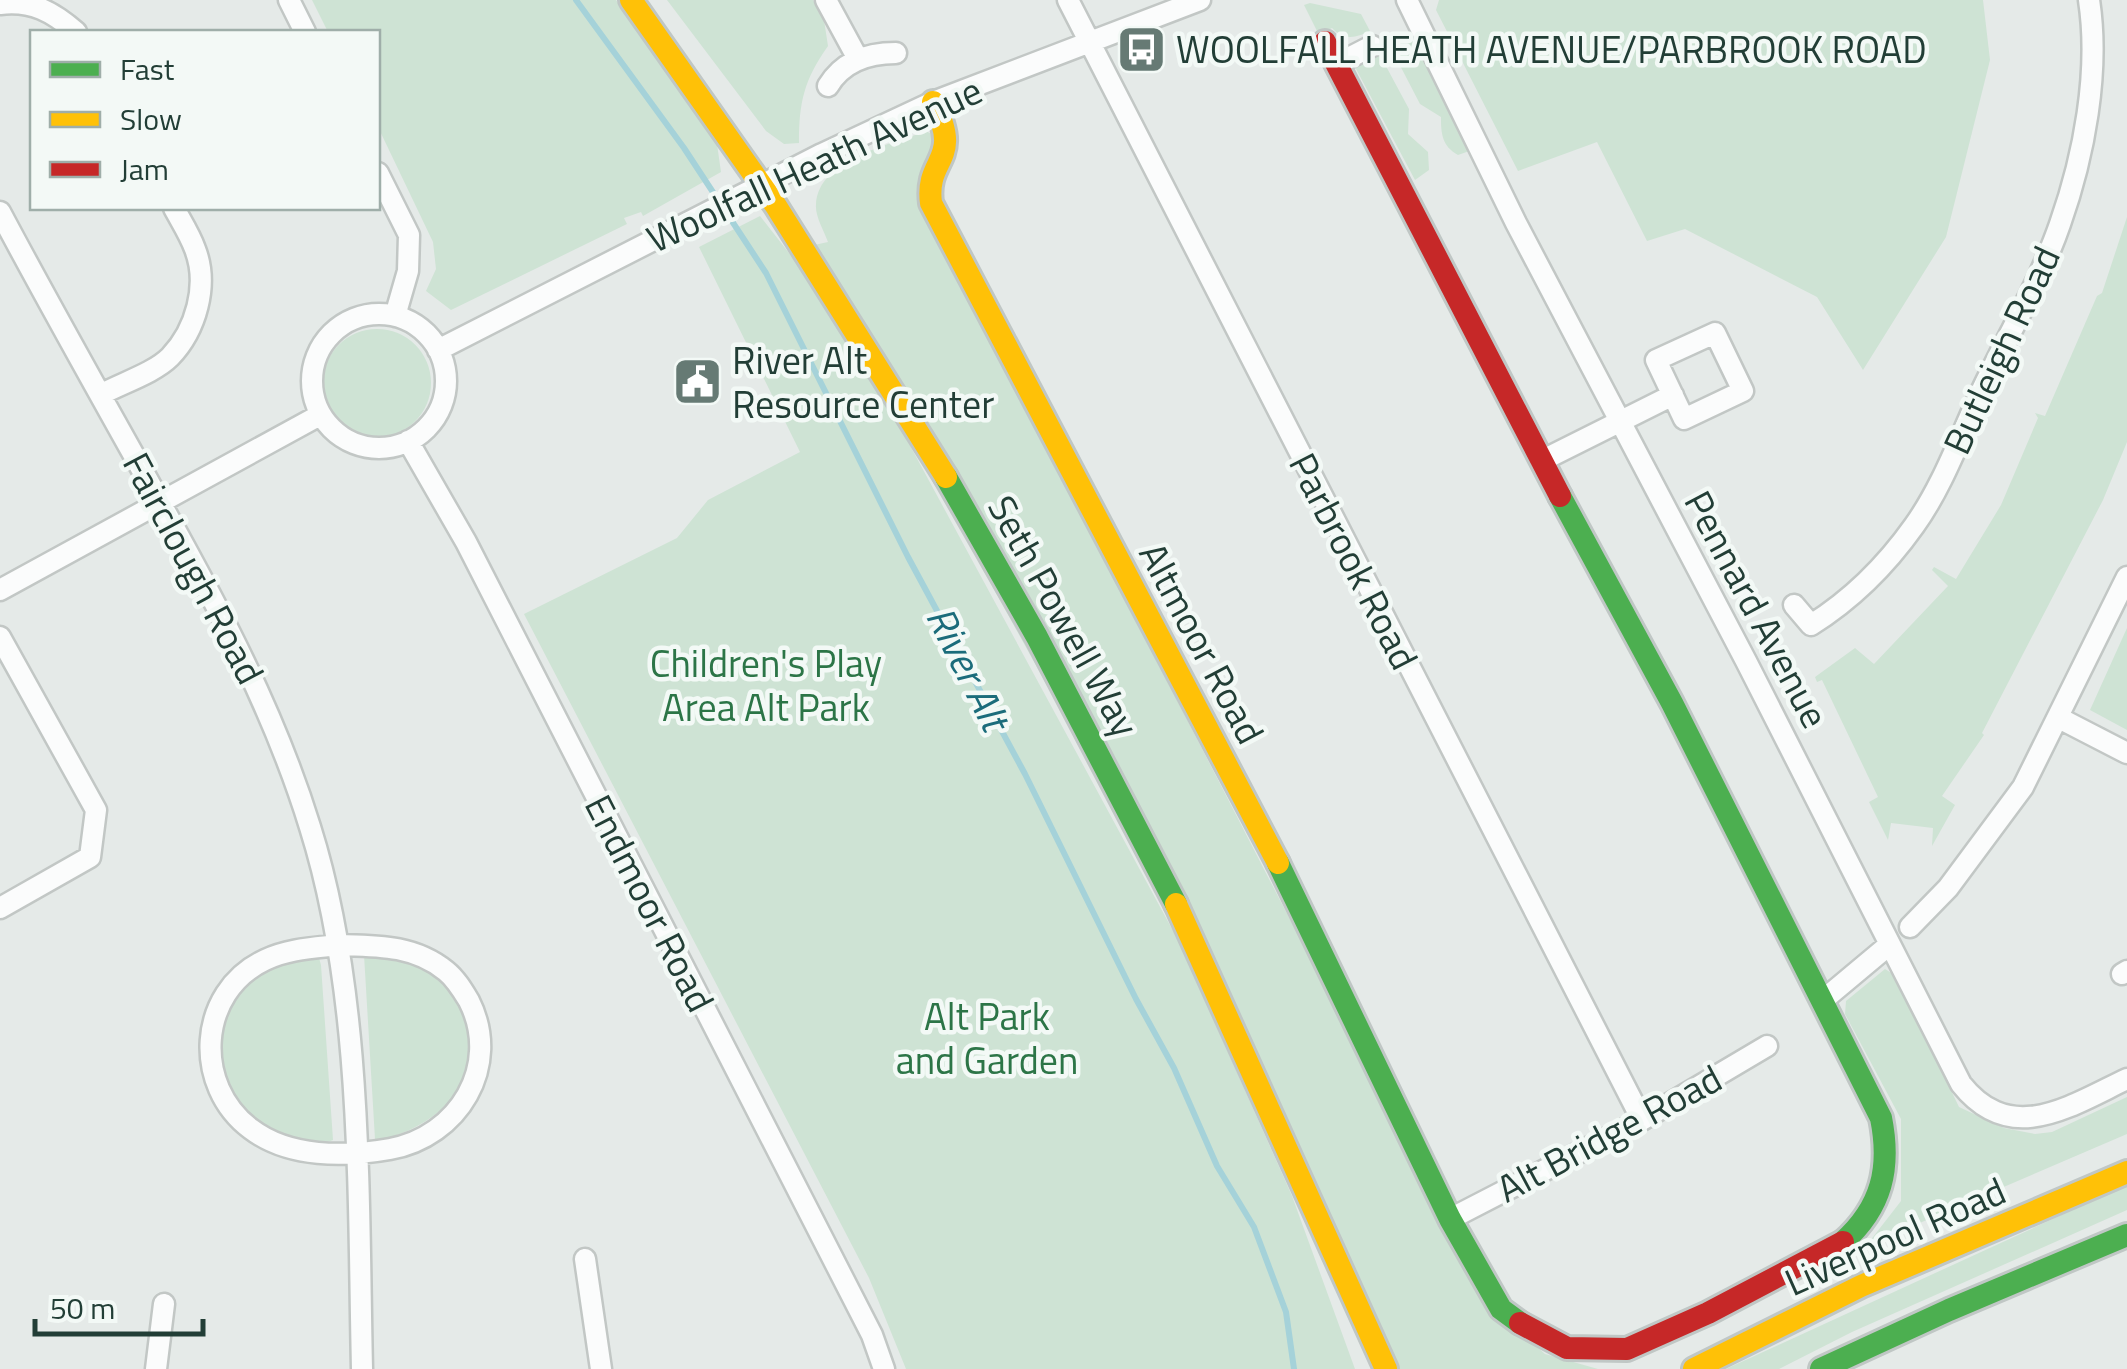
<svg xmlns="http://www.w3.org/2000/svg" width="2127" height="1369" viewBox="0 0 2127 1369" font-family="'Titillium Web',sans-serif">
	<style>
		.green { fill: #cee3d4 }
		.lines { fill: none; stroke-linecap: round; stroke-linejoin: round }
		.stream { stroke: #a5d2d9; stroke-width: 6 }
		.street-casing { stroke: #c2c7c5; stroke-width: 25 }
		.fast-casing { stroke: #c0c7c5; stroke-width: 28 }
		.slow-casing { stroke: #c0c7c5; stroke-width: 28 }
		.jam-casing { stroke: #c0c7c5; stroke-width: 28 }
		.street { stroke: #fbfcfc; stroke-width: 20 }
		.fast { stroke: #4caf50; stroke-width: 22 }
		.slow { stroke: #ffc107; stroke-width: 22 }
		.jam { stroke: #c62828; stroke-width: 22 }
		.labels { text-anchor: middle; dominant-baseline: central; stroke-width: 9; stroke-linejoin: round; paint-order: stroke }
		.poi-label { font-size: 38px; fill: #223e36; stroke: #f3f9f6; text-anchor: start }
		.street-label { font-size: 38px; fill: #223e36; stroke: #f3f9f6 }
		.park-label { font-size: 38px; fill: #2c7547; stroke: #f3f9f6 }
		.water-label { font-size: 40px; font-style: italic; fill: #1b6c7b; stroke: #f3f9f6 }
	</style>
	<rect width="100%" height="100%" fill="#e5eae8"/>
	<path class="green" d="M312,0H616L716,137L721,172L643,216L641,212L624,218L627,224L451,310L426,291L436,269L433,242L378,127V32H328Z
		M667,0H813L824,20L828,46C804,80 799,102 799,143L784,144L766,131Z
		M1439,0H1983L1990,60L1946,237L1863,370L1817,297L1685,229L1647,241L1597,142L1518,171L1436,10Z
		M1310,3L1361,14L1370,31C1356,38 1344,41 1332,28L1319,35L1304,5Z
		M1411,32L1415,35L1475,149L1458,155C1442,146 1441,134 1441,117L1420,104L1392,50V40Z
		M1372,50L1380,55L1409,109L1408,134L1428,152L1429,170L1415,180L1355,67V61Z
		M926,131L937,137L935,230L1460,1250L1495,1309L1545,1354L1598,1369H1386L1230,1017L805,247L828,242C824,231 815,216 816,205C818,158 891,145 926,131Z
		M760,216L843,322L1178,940L1292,1196L1355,1369H906L869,1278L524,614L677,538L708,500L800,452L699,247Z
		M2127,217V442L2103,500L1982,733L1984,735L1942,796L1955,805L1932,846L1933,828L1891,823L1888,840L1869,802L1878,797L1822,680L1817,682L1815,677L1855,648L1874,664L1948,586L1932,570L1934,567L1956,579L2001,505L2038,418L2035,413L2045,416L2097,296L2102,293Z
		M323 383a54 54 0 1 1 108 0a54 54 0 1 1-108 0Z
		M2127,628V730L2090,710Z
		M364,955C374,956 386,955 396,957C419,961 440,976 453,995C499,1064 452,1121 382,1140L375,1139Z
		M315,957L319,958L321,965L333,1140L325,1143C261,1141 201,1087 224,1020C230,1003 241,987 256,976C275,964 294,960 315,957Z
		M1885,969L1896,976L1959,1107L2004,1128L2035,1134L2052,1132L2127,1097V1134L1866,1246L1901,1201V1119L1845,1014L1846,1001Z
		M2127,1185V1210L1852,1332L1779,1369H1726Z"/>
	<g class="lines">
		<path class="stream" d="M576,0L684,148L766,273L908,557L1025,774L1136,999L1174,1068L1217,1166L1254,1227L1286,1312L1294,1369"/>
		<defs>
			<path id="street" d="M289,0L305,32
				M826,0L858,59
				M1068,0L1642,1120
				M1407,0L1516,223L1746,661L1961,1084C2011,1147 2070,1106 2127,1079
				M0,4C32,0 53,12 76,32
				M1337,64L1372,46
				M828,86C843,61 868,53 896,53
				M378,173L409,235L408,271L395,316
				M0,212C52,310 107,407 161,504C219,608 275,713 310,827C363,995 358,1193 362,1369
				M312 381a67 67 0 1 1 134 0a67 67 0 1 1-134 0Z
				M1715,333L1743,391L1684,419L1656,360Z
				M438,350L822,154L933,102L1200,0
				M102,394C122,383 154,373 170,357C196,330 209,285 195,249C190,235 181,221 174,208
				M408,441L466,542L872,1335L884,1369
				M1541,461L1673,395
				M0,590L320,415
				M1794,605L1811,625C1851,600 1887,564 1914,526C1943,486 1961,434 1982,390C2007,337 2041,279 2060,224C2084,156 2100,72 2089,0
				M0,637L96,810L90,857L0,908
				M2059,718L2127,753
				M1910,927L1948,888L2023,787L2127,577
				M339,945C377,946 414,945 446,971C456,979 463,991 469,1001C502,1066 458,1137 390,1149C345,1157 289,1158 251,1129C193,1086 197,992 265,960C288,949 313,948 339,945Z
				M2122,974L2127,971
				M1822,1001L1889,945
				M1450,1219L1642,1120L1767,1046
				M585,1259L601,1369
				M156,1369L164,1304"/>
			<path id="fast" d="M946,477L1037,637L1176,904
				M1560,496L1672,703L1881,1118C1891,1168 1882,1207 1843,1242
				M1278,863L1450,1219L1501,1309L1520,1323
				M1821,1369L1949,1310L2127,1235"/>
			<path id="slow" d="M631,0L776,206L946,477
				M933,102C964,162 925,156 931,203L1278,863
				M1176,904L1386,1369
				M1694,1369L1861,1286L2127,1172"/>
			<path id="jam" d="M1325,42L1560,496
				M1520,1323L1567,1348L1627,1349L1708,1313L1843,1242"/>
		</defs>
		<use href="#street" class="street-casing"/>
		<use href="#fast" class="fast-casing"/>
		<use href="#slow" class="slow-casing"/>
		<use href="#jam" class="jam-casing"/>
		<use href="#street" class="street"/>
		<use href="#fast" class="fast"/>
		<use href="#slow" class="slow"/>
		<use href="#jam" class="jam"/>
	</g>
	<defs>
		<symbol id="bus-square" viewBox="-11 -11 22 22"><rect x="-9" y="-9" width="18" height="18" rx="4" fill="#667a74" stroke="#f3f9f6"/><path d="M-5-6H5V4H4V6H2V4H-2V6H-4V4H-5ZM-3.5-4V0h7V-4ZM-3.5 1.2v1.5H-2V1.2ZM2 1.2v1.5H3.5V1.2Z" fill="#fff"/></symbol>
		<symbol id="civic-square" viewBox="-11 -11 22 22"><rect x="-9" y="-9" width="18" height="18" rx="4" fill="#667a74" stroke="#f3f9f6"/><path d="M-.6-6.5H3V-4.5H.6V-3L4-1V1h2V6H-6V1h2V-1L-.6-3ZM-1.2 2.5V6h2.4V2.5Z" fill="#fff"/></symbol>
	</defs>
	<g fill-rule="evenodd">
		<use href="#bus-square" x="1114" y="22" width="55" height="55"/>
		<use href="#civic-square" x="670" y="354" width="55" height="55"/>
	</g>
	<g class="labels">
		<g class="poi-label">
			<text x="1176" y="49">WOOLFALL HEATH AVENUE/PARBROOK ROAD</text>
			<text x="732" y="360">River Alt<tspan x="732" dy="44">Resource Center</tspan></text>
		</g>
		<g class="street-label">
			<text transform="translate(814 164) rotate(-25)">Woolfall Heath Avenue</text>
			<text transform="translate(2001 350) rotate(-65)">Butleigh Road</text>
			<text transform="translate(1354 561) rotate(63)">Parbrook Road</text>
			<text transform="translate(194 568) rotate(62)">Fairclough Road</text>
			<text transform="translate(1757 609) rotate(62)">Pennard Avenue</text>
			<text transform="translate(1064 616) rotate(61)">Seth Powell Way</text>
			<text transform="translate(1202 643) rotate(62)">Altmoor Road</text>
			<text transform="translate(650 903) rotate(63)">Endmoor Road</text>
			<text transform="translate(1609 1133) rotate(-28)">Alt Bridge Road</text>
			<text transform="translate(1895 1236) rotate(-24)">Liverpool Road</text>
		</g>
		<g class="park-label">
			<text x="766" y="663">Children's Play<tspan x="766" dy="44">Area Alt Park</tspan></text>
			<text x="987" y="1016">Alt Park<tspan x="987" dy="44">and Garden</tspan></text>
		</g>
		<g class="water-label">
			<text transform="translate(968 668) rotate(63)">River Alt</text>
		</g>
	</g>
	<rect x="30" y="30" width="350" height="180" fill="#f3f9f6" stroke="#9faea9" stroke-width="2.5"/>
	<rect x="50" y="62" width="50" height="15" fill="#4caf50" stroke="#9faea9" stroke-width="2.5"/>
	<text x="120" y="80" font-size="30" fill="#223e36">Fast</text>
	<rect x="50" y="112" width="50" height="15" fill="#ffc107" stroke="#9faea9" stroke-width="2.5"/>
	<text x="120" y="130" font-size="30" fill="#223e36">Slow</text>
	<rect x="50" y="162" width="50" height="15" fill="#c62828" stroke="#9faea9" stroke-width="2.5"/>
	<text x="120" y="180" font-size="30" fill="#223e36">Jam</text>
	<path d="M35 1319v15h168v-15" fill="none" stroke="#223e36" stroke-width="5"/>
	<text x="50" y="1319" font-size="30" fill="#223e36" stroke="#f3f9f6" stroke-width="8" paint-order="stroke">50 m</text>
</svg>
